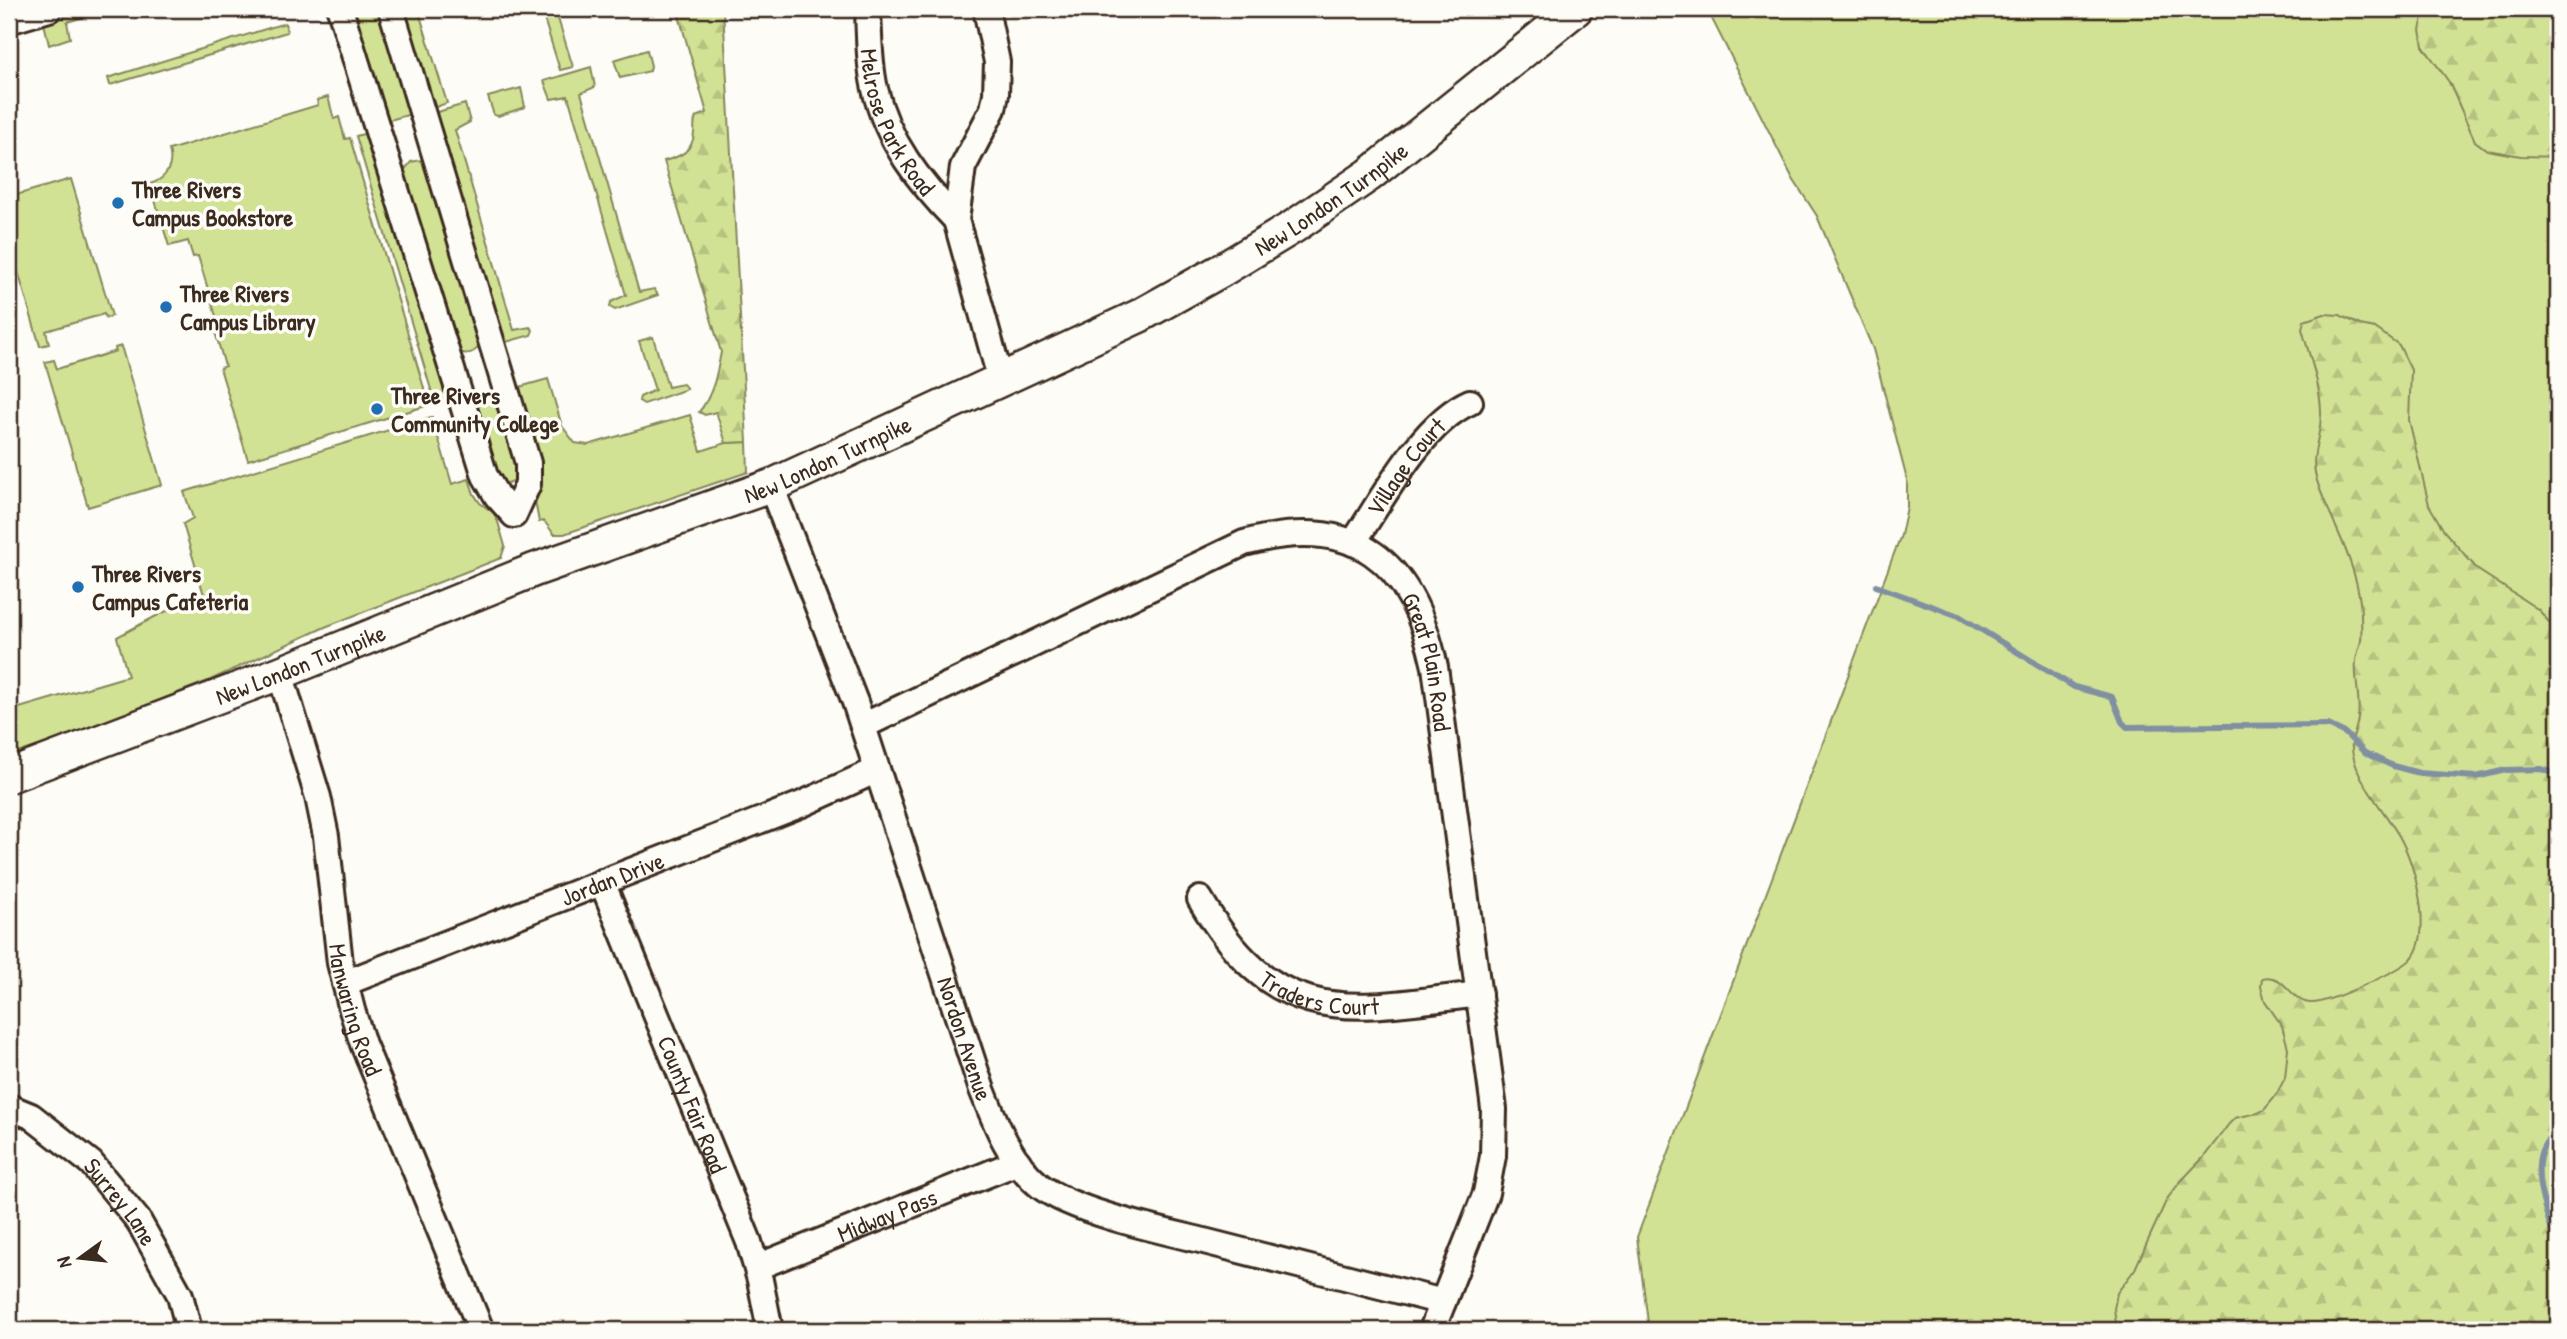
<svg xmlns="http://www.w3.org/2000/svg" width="2567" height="1339" viewBox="0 0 2567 1339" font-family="'Patrick Hand',sans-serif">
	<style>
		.green { fill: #d2e295; stroke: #86865a; stroke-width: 2 }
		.forest { fill: url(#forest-firs); stroke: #86865a; stroke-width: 2 }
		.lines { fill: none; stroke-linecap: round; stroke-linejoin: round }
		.stream { stroke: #8190a1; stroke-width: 6 }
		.minor-casing { stroke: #3b2a1e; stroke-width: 30 }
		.major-casing { stroke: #3b2a1e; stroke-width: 37 }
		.minor { stroke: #fdfcf7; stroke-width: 24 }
		.major { stroke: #fdfcf7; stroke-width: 32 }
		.poi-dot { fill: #1f6fb2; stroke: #fdfcf7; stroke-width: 2.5 }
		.labels { text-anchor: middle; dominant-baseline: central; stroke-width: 7; stroke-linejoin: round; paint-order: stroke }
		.street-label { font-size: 24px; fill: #3b2a1e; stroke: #fdfcf7 }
		.poi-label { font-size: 24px; font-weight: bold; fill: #3b2a1e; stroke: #fdfcf7; text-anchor: start }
	</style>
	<defs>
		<pattern id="forest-firs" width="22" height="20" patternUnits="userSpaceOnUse" patternTransform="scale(1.75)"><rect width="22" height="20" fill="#d2e295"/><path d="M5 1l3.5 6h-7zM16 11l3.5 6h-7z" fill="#b5c280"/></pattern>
	</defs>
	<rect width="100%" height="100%" fill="#fdfcf7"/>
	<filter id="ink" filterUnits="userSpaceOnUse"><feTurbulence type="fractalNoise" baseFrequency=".0143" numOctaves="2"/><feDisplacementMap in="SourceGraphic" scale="14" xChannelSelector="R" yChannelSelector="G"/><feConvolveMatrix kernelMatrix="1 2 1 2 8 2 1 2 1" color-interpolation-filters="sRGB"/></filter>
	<g filter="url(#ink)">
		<path class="green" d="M93,9H111L67,22L70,38L49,45L44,23Z
			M353,9H384L415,113L386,121Z
			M403,9H418L447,103L433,108Z
			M541,9H555L573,67L560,70Z
			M1707,9H2558V1123L2406,1330H1649L1637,1237L1901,535L1907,507V480L1873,349L1817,216L1793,179Z
			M285,23L287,32L110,85L108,78Z
			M647,50L651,66L650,71L620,78L614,60Z
			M591,67L595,87L581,93L639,292L654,289L658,295L615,310L610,307L611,302L626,295L568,96L551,99L544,81Z
			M521,88L525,107L498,116L494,115L488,97Z
			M328,97L334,119L339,117L345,139L350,138L429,405L248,460L220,368L225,366L216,335L221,333L198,256L193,257L188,241L169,246L150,184C166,179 174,166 169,150L318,105L317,100Z
			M465,104L470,122L455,130L514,330L530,327L533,330L531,335L506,342L434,113Z
			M371,132L450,399L435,403L356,136Z
			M421,160L428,163L482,341C477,352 470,356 458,352L403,172L411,162Z
			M71,179L112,316L106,318L104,314L46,331L49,344L40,346L9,241V197Z
			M653,337L668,387L683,384L687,389L644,404L639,401L640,397L655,390L639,341Z
			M121,346L162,485L88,507L45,362L54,360L57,369L116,351L115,348Z
			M548,379L562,426L575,443L588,445L690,415L701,451L726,443L747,442L748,472L564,534H554L544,521L539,522L535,501L541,482L540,468L516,388Z
			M499,393L519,476C514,482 509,484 501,483L470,401Z
			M432,417L452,484L469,479L474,494L480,503L494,513L498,522L505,546L501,558L325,627L208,681L76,733L9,756V711L128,676L117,637L160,614L204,595L183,524L193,518L184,492Z"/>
		<path class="forest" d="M677,9H723L747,442L726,443L716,412L705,415L699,412C713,395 717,374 721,352L664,161C679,157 693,152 694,133C695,126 693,123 696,117L707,113Z
			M2425,9H2558V157L2521,156L2487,150L2475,141L2449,82L2423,46L2420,30Z
			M2324,314L2340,315L2360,325L2375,328L2399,345L2411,370L2409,420L2429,505L2444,531L2478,570L2539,610L2553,627L2558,638V1330H2117L2114,1309L2117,1293L2135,1269L2167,1199L2181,1181L2203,1158L2229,1124L2235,1118L2258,1113L2265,1109L2275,1097L2285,1078L2288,1048L2282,1026L2265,1001L2261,986L2262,978C2285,972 2291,1003 2311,1003C2326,1004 2403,970 2412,958C2433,932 2415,863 2399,836C2385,811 2362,788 2354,759C2348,739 2356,736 2358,718C2361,700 2354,679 2356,660C2357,653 2360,647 2361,640C2362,632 2361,622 2361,614C2360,584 2348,554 2336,527C2329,509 2319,493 2315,473C2311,452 2322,433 2321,411C2320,383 2309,355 2302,329L2304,321Z"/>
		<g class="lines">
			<path class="stream" d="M1876,586L1959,616L2074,687L2112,697L2122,722L2127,727L2328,725L2345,733L2365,753L2393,766L2419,773L2476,777L2506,770L2541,769L2558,774
				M2558,1133C2520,1151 2548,1219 2558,1248"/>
			<defs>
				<g id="minor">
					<path d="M340,9L485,476L497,496L514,515L528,484V463L391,9"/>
					<path id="s1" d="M868,9C869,35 869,63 875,89C887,141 920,183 956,220"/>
					<path d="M986,9L997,62L996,94L993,109L963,167L956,220L1001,381"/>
					<path d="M9,21L49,9"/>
					<path id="s2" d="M771,486L855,702L981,1087C995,1122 1010,1162 1040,1186C1073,1211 1154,1229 1196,1239C1278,1260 1361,1281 1443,1302"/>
					<path id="s3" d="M1353,543C1382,500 1422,423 1470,402"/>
					<path id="s4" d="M280,673L318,797L326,836L340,963L352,1010L363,1044L481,1330"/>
					<path id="s5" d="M863,726L1244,543C1355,513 1412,559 1435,667L1494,1109L1493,1156L1486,1193L1432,1330"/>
					<path id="s6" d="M602,882L749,1242L760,1280L770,1330"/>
					<path id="s7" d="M1200,899C1277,1031 1348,1010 1479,994"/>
					<path id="s8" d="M345,983L802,804L877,770"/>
					<path id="s9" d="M9,1107L31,1116L91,1163L138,1220L180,1295L189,1330"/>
					<path id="s10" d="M757,1267L1018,1162"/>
				</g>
				<g id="major">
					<path id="s11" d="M9,776L280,673L534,570L771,486L1139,316L1222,270L1293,227L1369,175L1576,9"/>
				</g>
			</defs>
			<use href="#minor" class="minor-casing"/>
			<use href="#major" class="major-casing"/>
			<use href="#minor" class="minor"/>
			<use href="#major" class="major"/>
		</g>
	</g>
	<g class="poi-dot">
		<circle cx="118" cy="203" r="7"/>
		<circle cx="166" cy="307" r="7"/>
		<circle cx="377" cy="409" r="7"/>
		<circle cx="78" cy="587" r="7"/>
	</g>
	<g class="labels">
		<g class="street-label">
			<text stroke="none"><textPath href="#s1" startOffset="119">Melrose Park Road</textPath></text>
			<text stroke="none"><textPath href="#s11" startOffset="1446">New London Turnpike</textPath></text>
			<text stroke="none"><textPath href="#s11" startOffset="878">New London Turnpike</textPath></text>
			<text stroke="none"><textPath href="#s3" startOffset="93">Village Court</textPath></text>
			<text stroke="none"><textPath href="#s11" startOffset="312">New London Turnpike</textPath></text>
			<text stroke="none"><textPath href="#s5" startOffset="682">Great Plain Road</textPath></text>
			<text stroke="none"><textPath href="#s8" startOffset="287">Jordan Drive</textPath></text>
			<text stroke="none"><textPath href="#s7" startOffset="161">Traders Court</textPath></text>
			<text stroke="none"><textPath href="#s4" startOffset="346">Manwaring Road</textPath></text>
			<text stroke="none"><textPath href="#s2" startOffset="586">Nordon Avenue</textPath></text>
			<text stroke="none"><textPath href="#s6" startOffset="240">County Fair Road</textPath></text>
			<text stroke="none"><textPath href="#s9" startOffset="149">Surrey Lane</textPath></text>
			<text stroke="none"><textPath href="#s10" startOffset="140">Midway Pass</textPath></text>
		</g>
		<g class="poi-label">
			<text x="132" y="189">Three Rivers<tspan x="132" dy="28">Campus Bookstore</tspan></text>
			<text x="180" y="293">Three Rivers<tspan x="180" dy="28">Campus Library</tspan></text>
			<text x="391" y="395">Three Rivers<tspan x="391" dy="28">Community College</tspan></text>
			<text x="92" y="573">Three Rivers<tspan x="92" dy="28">Campus Cafeteria</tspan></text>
		</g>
	</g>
	<rect width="2567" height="1339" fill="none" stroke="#fdfcf7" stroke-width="35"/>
	<rect x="18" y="18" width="2532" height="1304" fill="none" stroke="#3b2a1e" stroke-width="2.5" filter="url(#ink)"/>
	<g transform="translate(80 1258) rotate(255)" stroke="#fdfcf7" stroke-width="5" paint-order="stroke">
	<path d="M0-5L12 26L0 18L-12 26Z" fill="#3b2a1e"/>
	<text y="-10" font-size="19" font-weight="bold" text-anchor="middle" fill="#3b2a1e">N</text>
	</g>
</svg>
